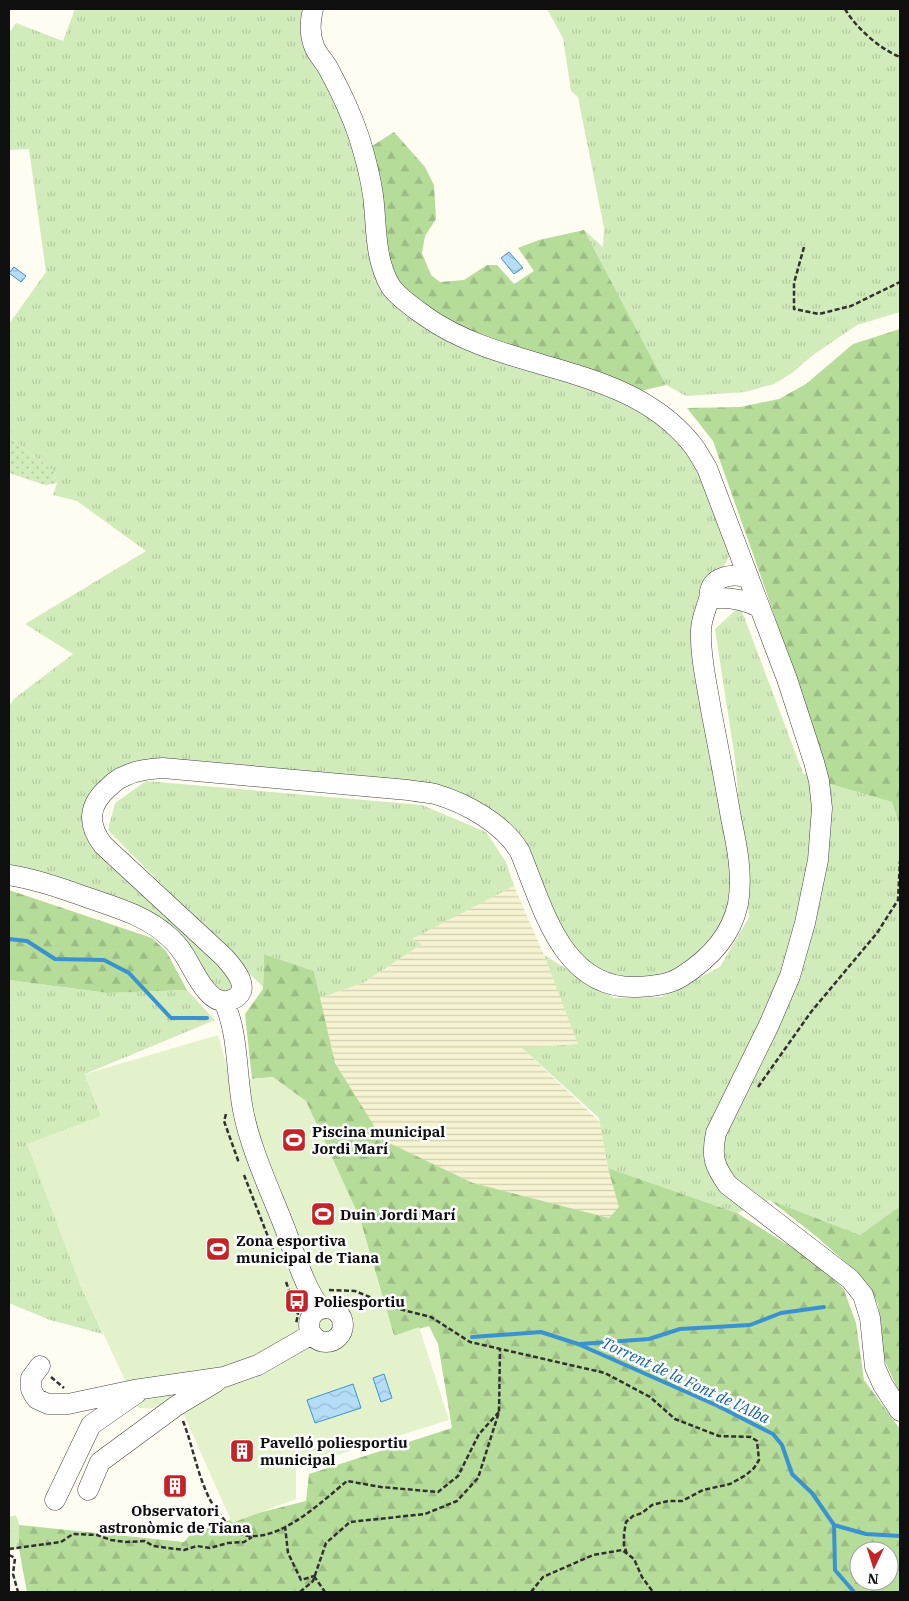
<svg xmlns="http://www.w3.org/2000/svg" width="909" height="1601" viewBox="0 0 909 1601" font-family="'IBM Plex Serif',serif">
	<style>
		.farmland { fill: url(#farmland-rules) }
		.grass { fill: url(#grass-tufts) }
		.forest { fill: url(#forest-firs); fill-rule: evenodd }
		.park { fill: url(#park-dots) }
		.pitch { fill: #e4f2cc }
		.water { fill: url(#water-waves); stroke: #3b92d0 }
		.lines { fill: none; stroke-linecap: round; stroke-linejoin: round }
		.stream { stroke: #3b92d0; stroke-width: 4 }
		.minor-casing { stroke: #424242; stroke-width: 21 }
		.path { stroke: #313131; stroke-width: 2.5; stroke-dasharray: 5 2.5; stroke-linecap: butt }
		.minor { stroke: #fff; stroke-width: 20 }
		.labels { text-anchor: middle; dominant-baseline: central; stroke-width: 5; stroke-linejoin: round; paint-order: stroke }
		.poi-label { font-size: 15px; font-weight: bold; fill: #0f0f0f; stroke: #fff; text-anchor: start }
		.water-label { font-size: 16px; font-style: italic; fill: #1563a4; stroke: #fff }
	</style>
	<defs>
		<pattern id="farmland-rules" width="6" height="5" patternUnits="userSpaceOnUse" patternTransform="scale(1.25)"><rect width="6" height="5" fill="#f6f3d1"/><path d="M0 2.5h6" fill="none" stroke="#d2cfb2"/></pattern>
		<pattern id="grass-tufts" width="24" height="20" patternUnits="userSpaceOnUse" patternTransform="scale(1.25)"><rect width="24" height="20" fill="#d2ebba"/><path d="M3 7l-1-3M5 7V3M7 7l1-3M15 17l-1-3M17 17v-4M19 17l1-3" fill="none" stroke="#b3c89f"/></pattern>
		<pattern id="forest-firs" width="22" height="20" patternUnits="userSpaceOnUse" patternTransform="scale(1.25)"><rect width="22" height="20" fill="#b6dc99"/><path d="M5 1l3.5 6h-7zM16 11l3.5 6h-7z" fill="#9bbc83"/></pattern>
		<pattern id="park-dots" width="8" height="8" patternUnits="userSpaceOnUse" patternTransform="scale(1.25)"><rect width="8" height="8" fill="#d2ebba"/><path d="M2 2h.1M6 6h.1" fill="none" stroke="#b3c89f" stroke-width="1.8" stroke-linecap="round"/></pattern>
		<pattern id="water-waves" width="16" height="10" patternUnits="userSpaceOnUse" patternTransform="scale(1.25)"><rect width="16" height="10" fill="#b5ddf7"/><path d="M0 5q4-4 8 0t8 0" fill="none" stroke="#9abcd3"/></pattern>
	</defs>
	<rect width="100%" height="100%" fill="#fffdf2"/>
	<path class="farmland" d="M514,886L544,955L579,1044L523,1049L600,1122L608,1168L620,1207L609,1218L473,1183L382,1140L335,1063L320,998L363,983L422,944L411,939Z"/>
	<path class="grass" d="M75,9H306L312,54L342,121L358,165L392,300C412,324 439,337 468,348C478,353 488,357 499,361C568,386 641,393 688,456C706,480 719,525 730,554C722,574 707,582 699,598C693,609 694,621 693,633L731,856V896L723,924L692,964L658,977H620L583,961L478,805L175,762L91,797L82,815L84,831L89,843L113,869L229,970L235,980L230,995L215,991L182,944L9,871V706L15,698L73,654L25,624L146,551L77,501L53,495L57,483L54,471L9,437V324L46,272L29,149L9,150V33L16,23L63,41Z
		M547,9H900V312L857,325L813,355L792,373L774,384L745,392L686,396L666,385L584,230L603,247L604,228L578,97L571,91L563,38Z
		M740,606L803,773L830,784L892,802L900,827V1206L860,1235L770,1200L737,1213L608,1168L599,1118L522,1048L578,1044L544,955L614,998L661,997L720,967L749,917L735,759L715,629Z
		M146,781L422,805L486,832L506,862L514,886L412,939L422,944L363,983L320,998L314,971L264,954L263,987L108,830L115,803Z
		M9,980L108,993L187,990L215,1020L85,1074L101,1116L79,1282L103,1334L50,1320L9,1303Z
		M16,1515L19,1525V1549L9,1551V1517Z"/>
	<path class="forest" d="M394,132L425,167L434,185L436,219L425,236L422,253L431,275L440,282L464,280L487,265H497L514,284L534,271L518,248L539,240L584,230L666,385L640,391L478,337L435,318L400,286L389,266L369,148Z
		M900,329V827L892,802L830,784L766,591L713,441L687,408L740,407L779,399L806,384L853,344Z
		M9,890L152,938L166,951L187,990L108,993L9,980Z
		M264,954L314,971L335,1063L383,1140L473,1183L609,1218L619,1207L608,1168L737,1213L826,1269L844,1290L856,1323L864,1380L900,1429V1592H27L19,1549V1525L184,1542L195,1529L306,1501L309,1474L452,1428L438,1344L429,1326L394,1336L359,1216L273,1077L252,1079L245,1014L263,989ZM859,1551H889V1581H859Z
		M770,1200L860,1235L900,1206V1394L883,1357L878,1304L861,1276L817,1237Z"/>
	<path class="park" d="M9,437L54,471L57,483L45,485L9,473Z"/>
	<path class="pitch" d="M218,1035L231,1081L273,1077L306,1101L359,1216L394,1336L419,1327L449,1420L296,1468V1499L232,1523L181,1408H138L79,1282L27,1144L101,1116L85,1074Z"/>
	<path class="water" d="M509,252L523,268L514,274L501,258Z
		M14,267L26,276L21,282L9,273Z
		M384,1374L392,1398L381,1402L373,1378Z
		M353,1384L361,1408L315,1423L307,1400Z"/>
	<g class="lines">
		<path class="stream" d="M9,939L27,941L55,959L104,960L129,973L171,1018H207
			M472,1337L541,1332L578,1344L718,1406L773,1434L782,1445L792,1474L812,1493L834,1525L866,1534L900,1536
			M580,1344L649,1339L680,1329L750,1325L781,1313L824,1307
			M834,1525L835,1570L854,1592"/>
		<defs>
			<path id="minor" d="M313,9C310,21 309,33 314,46C317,54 324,61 328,68C340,90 351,113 359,137C365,156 370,175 373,195C377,226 374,259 391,287C399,298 414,308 425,316C506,374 625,362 691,443C697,450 702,460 707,468L787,679L814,762L819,781L822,808L818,860L805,923L790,976L769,1025L716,1133C711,1156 714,1166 728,1185L850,1279L863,1295L870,1318L875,1367L883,1385L900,1411
				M709,599C727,596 743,599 759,607
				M9,875C35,879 60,888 86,897C114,907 145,915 168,936C174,941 179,947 183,953C193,967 208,1009 231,1000C255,991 233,967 224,957L103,845C87,824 88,805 109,787C113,783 119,778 125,776C137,770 150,769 163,768L408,790C417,792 427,792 435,794C466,803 504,824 520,852C543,907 562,990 637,987C653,986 668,985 681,977C708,960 731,937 738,904C743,875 737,846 731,818C725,782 718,746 711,710C707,684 700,657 701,631C701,619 706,610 709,599C710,596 709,594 710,591C714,575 736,573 748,578
				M224,1002C239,1034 236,1076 243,1110C250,1148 270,1190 284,1226C293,1248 306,1293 322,1309
				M309 1325a17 17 0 1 1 34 0a17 17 0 1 1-34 0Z
				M40,1366L31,1378V1389L34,1395L37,1399L48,1404H68L134,1390L224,1377L258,1365L312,1334
				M88,1490L100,1462L176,1406L216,1382
				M55,1500L91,1425L137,1393"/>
		</defs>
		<use href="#minor" class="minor-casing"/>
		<path class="path" d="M845,9C856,28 880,49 900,57
			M804,247L794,283V309L819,314L851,306L900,282
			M758,1087L811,1012L877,933L898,900L900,861
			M226,1114L224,1121L239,1163
			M244,1175L279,1265
			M286,1282L298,1314L296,1324
			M329,1290L355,1291L399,1309L431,1317L470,1342L605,1373L650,1397L675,1419L719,1436L751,1437L757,1441L759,1460L754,1468L746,1475L730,1484L703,1490L682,1501H668L652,1505L642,1513L633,1516L626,1522L624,1534V1545L627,1554
			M51,1377L64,1388
			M183,1421C192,1444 196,1468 206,1491C210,1501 215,1509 222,1517C225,1521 230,1528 234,1531C271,1552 321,1502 347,1481L381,1487L438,1492L458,1476L479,1434L499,1412
			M285,1526L288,1553L301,1580L314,1576
			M9,1549L61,1542L73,1534L97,1535L111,1540L126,1542L145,1541L153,1546L184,1550L197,1546L210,1548L228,1543L244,1542L252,1537
			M9,1555L15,1558L13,1574L18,1592
			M314,1576L325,1592
			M300,1592L313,1581L326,1543L350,1522L425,1514L457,1501L478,1478L499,1412L500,1349
			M531,1592L543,1577L593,1555L622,1550L634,1559L642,1577L653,1592"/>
		<use href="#minor" class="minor"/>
	</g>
	<defs>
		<symbol id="stadium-square" viewBox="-11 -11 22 22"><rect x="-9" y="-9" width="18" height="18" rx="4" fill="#c32428" stroke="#fff"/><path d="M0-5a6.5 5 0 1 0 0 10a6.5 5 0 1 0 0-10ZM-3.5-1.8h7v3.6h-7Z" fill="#fff"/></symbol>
		<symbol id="bus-square" viewBox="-11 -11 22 22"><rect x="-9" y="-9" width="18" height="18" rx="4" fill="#c32428" stroke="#fff"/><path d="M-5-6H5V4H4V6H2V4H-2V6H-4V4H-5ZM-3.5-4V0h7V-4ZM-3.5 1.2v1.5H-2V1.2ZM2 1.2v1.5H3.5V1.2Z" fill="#fff"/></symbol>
		<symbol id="building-square" viewBox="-11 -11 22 22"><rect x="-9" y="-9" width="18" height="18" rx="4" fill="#c32428" stroke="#fff"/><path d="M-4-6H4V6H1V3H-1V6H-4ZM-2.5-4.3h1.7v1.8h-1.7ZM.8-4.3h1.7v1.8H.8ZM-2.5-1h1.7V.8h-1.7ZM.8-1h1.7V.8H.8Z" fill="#fff"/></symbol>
	</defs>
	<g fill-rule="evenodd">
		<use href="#stadium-square" x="280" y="1126" width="28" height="28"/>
		<use href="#stadium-square" x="309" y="1200" width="28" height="28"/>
		<use href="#stadium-square" x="204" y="1235" width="28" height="28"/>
		<use href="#bus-square" x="283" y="1287" width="28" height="28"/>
		<use href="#building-square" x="228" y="1437" width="28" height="28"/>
		<use href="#building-square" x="161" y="1472" width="28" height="28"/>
	</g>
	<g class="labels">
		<g class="poi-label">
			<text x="312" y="1131">Piscina municipal<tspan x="312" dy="17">Jordi Marí</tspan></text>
			<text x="340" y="1214">Duin Jordi Marí</text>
			<text x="236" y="1240">Zona esportiva<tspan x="236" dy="17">municipal de Tiana</tspan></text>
			<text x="314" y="1301">Poliesportiu</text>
			<text x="260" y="1442">Pavelló poliesportiu<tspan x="260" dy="17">municipal</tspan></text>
			<text x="175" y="1510" text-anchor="middle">Observatori<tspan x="175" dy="17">astronòmic de Tiana</tspan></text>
		</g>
		<g class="water-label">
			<text transform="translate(686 1380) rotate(25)">Torrent de la Font de l'Alba</text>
		</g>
	</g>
	<rect width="909" height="1601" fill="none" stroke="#0f0f0f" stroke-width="20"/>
	<g transform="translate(874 1566) rotate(184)"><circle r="24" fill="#ffffff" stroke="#9f9f9f"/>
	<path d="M0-4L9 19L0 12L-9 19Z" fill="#c32428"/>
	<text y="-8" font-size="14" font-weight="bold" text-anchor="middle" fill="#0f0f0f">N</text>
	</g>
</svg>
